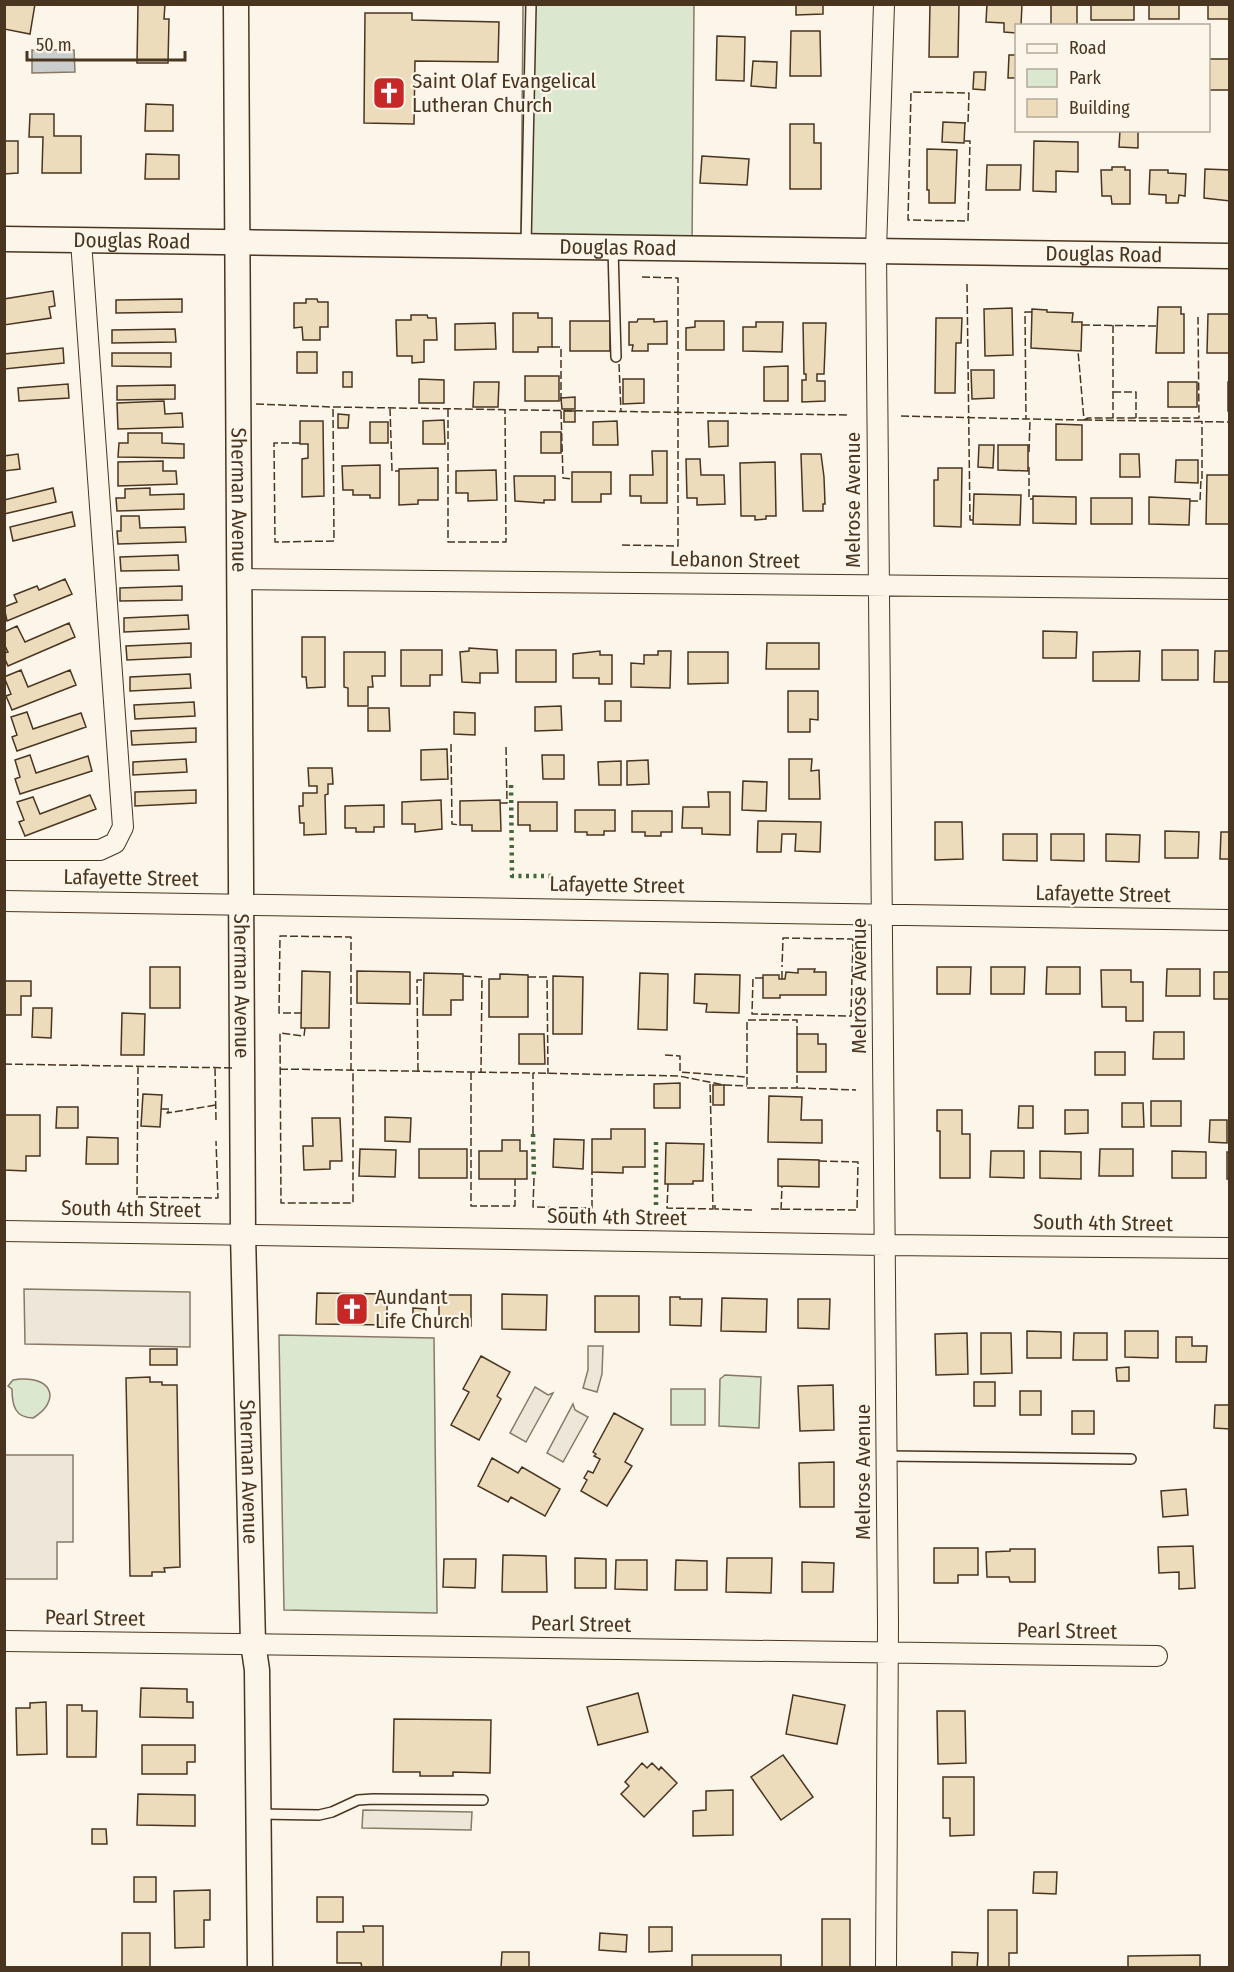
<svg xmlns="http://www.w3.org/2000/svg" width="1234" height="1972" viewBox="0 0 1234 1972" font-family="'Fira Sans Condensed',sans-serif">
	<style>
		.green { fill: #dce7d0; stroke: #887966; stroke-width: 1.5 }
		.parking { fill: #ede7d9; stroke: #887966; stroke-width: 1.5 }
		.water { fill: #c9cecd; stroke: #887966; stroke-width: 1.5 }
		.building { fill: #ecdcbc; stroke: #4a3520; stroke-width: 1.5 }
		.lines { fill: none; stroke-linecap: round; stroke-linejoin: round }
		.service-casing { stroke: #4a3520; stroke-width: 12 }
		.minor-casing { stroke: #4a3520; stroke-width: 22 }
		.tertiary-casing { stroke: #4a3520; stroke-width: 27 }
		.service { stroke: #fbf6e9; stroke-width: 9 }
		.minor { stroke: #fbf6e9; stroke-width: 20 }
		.tertiary { stroke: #fbf6e9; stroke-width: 24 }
		.hedge { stroke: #436837; stroke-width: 4.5; stroke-dasharray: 3 4.5; stroke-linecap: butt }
		.fence { stroke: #4a3520; stroke-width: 1.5; stroke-dasharray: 8 3; stroke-linecap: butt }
		.labels { text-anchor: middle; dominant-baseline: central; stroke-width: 4.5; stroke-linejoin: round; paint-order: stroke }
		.poi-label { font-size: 21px; fill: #4a3520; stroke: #fbf6e9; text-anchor: start }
		.street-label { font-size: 21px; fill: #4a3520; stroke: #fbf6e9 }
	</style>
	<rect width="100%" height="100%" fill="#fbf6e9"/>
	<path class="green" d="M523,5H694L692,247L521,246Z
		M279,1335L434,1338L437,1613L284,1610Z
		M725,1375L761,1377L759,1428L719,1426L720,1379Z
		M20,1379C54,1377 60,1402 33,1418C15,1418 12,1405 12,1389L8,1386L13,1380Z
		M671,1389H705V1425H671Z"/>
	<path class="parking" d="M24,1289L190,1292V1347L25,1344Z
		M588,1346H603L602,1374L597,1392L583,1388L588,1370Z
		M535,1387L548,1395L553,1393L526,1442L510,1433Z
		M573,1404L575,1410L588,1417L563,1462L547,1453Z
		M5,1455H73V1542H57V1579H5Z
		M363,1810L472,1812L471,1830L362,1828Z"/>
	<path class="water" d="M32,50H74L75,72L32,73Z"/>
	<path class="building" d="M4,4H35L30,34L4,29Z
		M138,4H165L164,19H169L168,63H137Z
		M796,4H823V14L796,15Z
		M930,4H959L958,57H929Z
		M987,4H1022L1021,26H1016V33L1004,32V23L986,22Z
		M1051,4H1077V26H1051Z
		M1091,4H1134V20H1091Z
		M1149,4H1179V19H1149Z
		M1208,4H1230V19H1208Z
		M365,13H412V20L499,22L498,62L415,61L414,124L364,123Z
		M791,31H820L821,76H790Z
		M717,36L745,37L744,81L716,80Z
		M1009,55H1016V78H1008Z
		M1208,59H1230V90H1208Z
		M753,61L777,62L776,88L751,86Z
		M974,72H986L985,90L973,89Z
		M146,104L173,105V131H145Z
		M30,114H54V136H81V173H42L43,137H29Z
		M943,122L965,123L964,143L942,142Z
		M790,124H814V143H821V189H790Z
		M1120,130H1138V148L1119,147Z
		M4,141H18V173L4,174Z
		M1034,141L1078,142V172L1056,171V192L1033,191Z
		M927,149L957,150L955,203H929V190H927Z
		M146,154L179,155V179H145Z
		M702,156L749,159L747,185L700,183Z
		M987,165H1021L1020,190H986Z
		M1112,167H1125V170H1130V204H1112L1111,196H1102L1101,170H1112Z
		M1205,169L1230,170V201L1204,198Z
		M1150,170H1168V173L1186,174L1185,196L1179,195L1178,203H1166V195L1149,194Z
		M53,291L55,306L49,307L51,318L4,325V299Z
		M182,299V312L116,313V300Z
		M306,299H317L318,302H328V327H320V340H303L302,327L294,328V303H306Z
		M1158,307H1181V314H1184V353H1156Z
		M1012,308L1013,355L985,356L984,309Z
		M1032,309L1047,310V312L1073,313L1072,322H1082L1081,351L1031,348Z
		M513,313H538V318H552V347H538V352H513Z
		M1208,314H1230V353H1207Z
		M411,315H427L428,318H436L437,340H424V362L412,363V356H397L396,320H411Z
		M936,318H962L961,343H956L955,393H935Z
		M638,319H654V322L667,321V344H648V351H632L633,345H629V322H637Z
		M570,321H610V351H570Z
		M695,321H724V350H686V328L695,327Z
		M756,322H783L782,352L743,351V327H756Z
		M495,323L496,349L455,350V324Z
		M803,323H826L824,374H817V381H825V401L802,402V380H806V374H804Z
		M175,329L176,342L112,343V330Z
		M63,348L64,363L4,369V354Z
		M297,352H317V373H297Z
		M112,353H171V367L112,366Z
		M788,366V401H764V367Z
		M971,370H994V398L972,399Z
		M343,372H352V387H343Z
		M525,376H559V401H525Z
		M419,379L444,380V403H419Z
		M623,379H644V403L623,404Z
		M474,382H499L498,407H473Z
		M1168,382H1197V407H1168Z
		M1228,382H1230V411H1228Z
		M68,384L69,398L19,401L18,388Z
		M175,385V399L117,400V386Z
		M575,397V409H562L561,398Z
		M164,401L165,414L182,413L183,427L118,429L117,403Z
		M564,411H575V422H564Z
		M338,414L349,415L348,428H338Z
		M444,420L445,444H423V421Z
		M300,421H323L324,496L302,497V459L308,458V444H300Z
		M617,421L618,445H593V422Z
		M708,421H728V446L709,447Z
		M370,422H388V443H370Z
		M1056,424L1082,425V460H1056Z
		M541,432H561V453H541Z
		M128,433H162V443L184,444V458L118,457L119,443H128Z
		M979,445H994L993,468L978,467Z
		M998,445H1028V471L998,470Z
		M652,451H667V503H641V496H630V475H653Z
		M18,454L20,469L4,471V456Z
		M801,454H821L824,477L825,504H823V511H803Z
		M1120,454H1139L1140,477H1120Z
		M686,459H700L701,475H724L725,504L697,505V498H687Z
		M1176,460H1198V483L1175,482Z
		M163,461V471H176L177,484L118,486V462Z
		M775,462L776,516H766V519L755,520V516H741L740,463Z
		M380,465V498H370V495H353V490H343L342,466Z
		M438,468V500H418V504L399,505V469Z
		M938,468H962L961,527L934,526V480H938Z
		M496,470L497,500L468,501V493H456V471Z
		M572,472H611V494H601V502H572Z
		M1207,475H1230V524H1206Z
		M514,476H555V500H544V503L515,501Z
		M53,488L56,502L4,514V500Z
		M150,488V495L184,494V509L117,511L116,498H125V489Z
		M974,494L1021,495L1020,525L973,524Z
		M1033,496L1076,497V524L1033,523Z
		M1149,497L1190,499L1189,525L1149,524Z
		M1091,498H1132V524H1091Z
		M72,512L75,526L13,541L10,527Z
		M121,516H139L140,528L185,527L186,542L118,544L117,531H121Z
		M178,555L179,570L121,571L120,557Z
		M65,579L72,594L7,621L4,607L17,602L14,595L37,586L39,590Z
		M182,586V600L120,601V588Z
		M188,615L189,629L124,632V618Z
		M69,623L75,637L8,666L4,657V653L8,652L4,644V632L17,626L25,642Z
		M1043,631L1077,632L1076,658H1043Z
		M302,637H325V687L307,688L306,677H302Z
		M191,643V657L127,660L126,646Z
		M767,643H819V669H766Z
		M469,648L497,650L498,673H480V683L462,682L460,652L469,651Z
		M401,650H442V675H430V686H401Z
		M516,650H556V682H516Z
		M1162,650H1198V680H1162Z
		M600,651V655H612V684H599V678H573V654Z
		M658,651H671L670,688L631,687V663L644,664V655H658Z
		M1140,651L1139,681H1093V652Z
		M1215,651H1230V682H1214Z
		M344,652H385V676H372L373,687H368V706H348V688L344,687Z
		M688,652H728V683L688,684Z
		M21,670L28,687L70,670L76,685L12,710L6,696L11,694L4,677Z
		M190,674L191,688L130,691V677Z
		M788,691H818V720L810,719V732H788Z
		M605,701H621V721H605Z
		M194,702L195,716L135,719L134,705Z
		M561,706L562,730L535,731V707Z
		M368,708H389L390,731H368Z
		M27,712L33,729L81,713L86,727L17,751L12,737L17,735L11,717Z
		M454,712L475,713V735L454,734Z
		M196,728V742L132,745L131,731Z
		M447,749L448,779L421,780V750Z
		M30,755L36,773L88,756L92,771L20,794L15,779L20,777L15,760Z
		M542,755H564V779H543Z
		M186,759L187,772L133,775V762Z
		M789,759H812L811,771L819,770L820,799H789Z
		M648,760L649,784L627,785V761Z
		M621,761V785H599L598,762Z
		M308,768H332L333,784H328V794L325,795L326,834L304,835V823H300L299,806H303V793H317V786H309Z
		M743,781L767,782L766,811L742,810Z
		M196,790V803L135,806V792Z
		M708,792H730V835L702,834V828H682L683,807H709Z
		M90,795L96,809L25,836L19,822L24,820L17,802L33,797L40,814Z
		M441,800L442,829L415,832V824H402V802Z
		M500,800L501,831H472V825H460V801Z
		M518,802H557V831H530V825H518Z
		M384,805V827H374V832H356V828H345V806Z
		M575,810H615V831H604V835H587V832H575Z
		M632,811H672V832H661V836H645V832H632Z
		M758,821L821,822L820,852L795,851L796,834H782L781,852H757Z
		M935,822H962L963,859L935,860Z
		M1165,831L1199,832L1198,858H1165Z
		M1221,832H1230V859H1220Z
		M1003,834H1037V861L1003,860Z
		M1051,834H1084V861L1051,860Z
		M1106,834L1140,835L1139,862L1106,861Z
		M150,967H180V1008H150Z
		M937,967H971L970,994H937Z
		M991,967H1025L1024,994H991Z
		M1047,967H1080V994H1046Z
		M798,969H815L814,972H826V995H780V998H763V975H779V979H785L786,972L798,973Z
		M1167,969H1200V996H1166Z
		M1101,970H1131V982H1143V1021H1126V1007H1102Z
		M302,971L330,972L329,1028H301Z
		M357,971L410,972V1004L357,1003Z
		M1214,972H1230V999H1214Z
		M424,973L463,974V1000H451V1015H423Z
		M640,973L668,974L667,1030L638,1029Z
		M500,974L528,975V1017H489V979H500Z
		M695,974L740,975L739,1013L706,1012L707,1004L694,1003Z
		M553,976L583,977L582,1034H553Z
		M4,981H31V996H21V1015H4Z
		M33,1008H52L51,1038L32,1037Z
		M122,1013L145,1014L144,1055H121Z
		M1154,1032H1184V1059H1153Z
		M519,1034H544L545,1064H519Z
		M797,1034H818V1044H826V1072H797Z
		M1095,1052H1125V1075H1095Z
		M680,1083V1108H654V1084Z
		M713,1085H724V1105H713Z
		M143,1094L162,1095L160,1127L141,1126Z
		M769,1096L802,1097L801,1120H822V1143L768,1142Z
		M1151,1101H1181V1126H1151Z
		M1122,1103H1143L1144,1127H1122Z
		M1019,1106H1033V1128H1018Z
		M57,1107H78V1128H56Z
		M937,1110H962V1134H970V1178H940V1131H937Z
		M1065,1110H1088V1133L1065,1134Z
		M4,1115H40V1156H26V1171L4,1170Z
		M385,1117L411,1118L410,1142L385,1141Z
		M312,1118H340L342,1161H330V1169L304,1170L303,1146H313Z
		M1210,1120H1227V1143L1209,1142Z
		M611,1129H645V1167H623V1173L592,1172V1139H611Z
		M87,1137L118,1138V1164H86Z
		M554,1139L584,1140L583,1169L553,1167Z
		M502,1140H520V1151H527V1179H479V1151H502Z
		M666,1143L704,1144L703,1181H693V1184H665Z
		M360,1149L396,1150L395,1177L359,1176Z
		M419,1149H467V1178H419Z
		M1100,1149H1133V1176H1099Z
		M991,1151H1024V1178L990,1177Z
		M1040,1151L1081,1152V1179L1040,1178Z
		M1172,1151L1206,1152V1178H1172Z
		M1227,1152H1230V1179H1227Z
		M778,1159L819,1160V1187L778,1186Z
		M317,1293L387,1294V1325L316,1324Z
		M502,1294L547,1295L546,1330L502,1329Z
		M439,1295H471V1326H439Z
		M595,1296H639V1332H595Z
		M670,1297H680V1299H702L701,1326L670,1325Z
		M722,1298L767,1299L766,1332L721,1331Z
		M798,1299H830L829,1329L798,1328Z
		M413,1308L426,1309L425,1317L413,1316Z
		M1027,1331L1061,1332V1358H1027Z
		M1125,1331H1158V1358L1125,1357Z
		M967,1333L968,1374L936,1375L935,1334Z
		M981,1333H1011L1012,1373L981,1374Z
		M1074,1333H1107V1360H1073Z
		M1176,1337H1192V1346H1207L1206,1362H1176Z
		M150,1349H177V1365H150Z
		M481,1356L510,1372L497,1396L501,1399L479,1440L451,1425L469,1392L463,1389Z
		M1129,1367V1381H1117L1116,1368Z
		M150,1377V1382H162V1385H177L180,1567L164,1568L165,1572H152V1576H130L126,1378Z
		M974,1382H995V1406H974Z
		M833,1385L834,1430L800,1431L798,1386Z
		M1020,1391H1041V1415H1020Z
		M1215,1405H1230V1429L1214,1428Z
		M1072,1411H1094V1434H1072Z
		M614,1413L643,1429L625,1462L632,1466L607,1506L581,1491L587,1480L584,1478L588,1471L593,1473L600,1459L594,1456L596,1454L593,1452Z
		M492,1458L518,1473L522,1467L560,1489L545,1516L511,1497L508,1502L478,1486Z
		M834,1462V1507H800L799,1463Z
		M1186,1489L1188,1515L1163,1517L1161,1491Z
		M1193,1546L1195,1588L1179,1589V1572L1159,1573L1158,1547Z
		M934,1548H978V1575H958V1583H934Z
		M1010,1549H1035V1582H1010L1009,1577H987L986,1552L1010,1551Z
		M503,1555L546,1556L547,1592H502Z
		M575,1558L606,1559V1588H575Z
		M727,1558H772L771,1593L726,1592Z
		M444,1559H476L475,1588L443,1587Z
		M616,1560H647V1590L615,1589Z
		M676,1560L707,1561V1590H675Z
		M802,1562L834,1563L833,1592H802Z
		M141,1688L187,1689V1702H193V1718L140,1717Z
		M638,1693L648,1732L598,1745L587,1707Z
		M793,1695L845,1705L837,1744L786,1734Z
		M46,1702L47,1754L17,1755L16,1708H30V1703Z
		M67,1705H82V1711H97L96,1757H67Z
		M937,1711H965L966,1763L938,1764Z
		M394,1719L491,1720L490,1773L453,1772V1776H420V1772H393Z
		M142,1745H195V1762H187V1774H142Z
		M783,1755L813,1797L781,1820L751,1777Z
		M642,1763L647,1768L652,1763L659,1770L661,1767L677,1783L644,1817L621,1794L629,1786L625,1782Z
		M943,1777H974V1835L950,1836V1818H943Z
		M733,1790V1835L693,1836V1811L706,1810V1791Z
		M138,1794L195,1795V1826L137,1825Z
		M92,1829H106L107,1844H92Z
		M1034,1872H1057L1056,1894L1033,1893Z
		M134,1877H156V1902H134Z
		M210,1890V1920H204V1947L175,1948L174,1891Z
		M317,1897H343V1922H317Z
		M988,1910H1017V1953H1009V1968H988Z
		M822,1919H850V1968H822Z
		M363,1926H383V1968H362L361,1963H337V1932H364Z
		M649,1927H672V1951L649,1952Z
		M122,1933H150V1968H122Z
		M600,1933L627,1935L626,1952L599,1950Z
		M502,1952H529V1968H501Z
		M952,1952L978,1953L977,1968H952Z
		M692,1955H781V1968H692Z
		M1200,1955V1968H1128V1956Z"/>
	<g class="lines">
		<defs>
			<path id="service" d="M526,245L531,4
				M613,248L616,357
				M887,1456L1131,1459
				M259,1814L319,1815L332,1812L358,1800L373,1799L483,1800"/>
			<path id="minor" d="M884,4L876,250L888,1623L886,1968
				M241,579L1230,589
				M4,850H100L115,843L123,827L81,241
				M4,901L1230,920
				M4,1231L885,1245L1230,1248
				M4,1641L1157,1656"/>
			<g id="tertiary">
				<path id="s1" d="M236,4L243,1234L253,1643L257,1670L260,1968"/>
				<path id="s2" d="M4,239L1230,256"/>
			</g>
		</defs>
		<use href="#service" class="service-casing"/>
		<use href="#minor" class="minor-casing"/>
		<use href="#tertiary" class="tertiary-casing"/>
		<use href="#service" class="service"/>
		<use href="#minor" class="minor"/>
		<use href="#tertiary" class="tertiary"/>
		<path class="hedge" d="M511,785L512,876H555
			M533,1134L534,1178
			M656,1205V1138"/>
		<path class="fence" d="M965,141H970L968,221L908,220L911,92L969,93L968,123H965
			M967,284L970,520H973
			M1032,312H1025L1026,419L1084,420L1078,351
			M1082,325L1156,326
			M1113,325V418
			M552,347H561V402
			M619,364L621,412
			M1113,392H1136V418
			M256,404L333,407L849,415
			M390,408L392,471H399
			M448,409V542H506L505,410
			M561,411L563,478L572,479
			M901,416L1026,419
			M1084,420L1088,418H1199L1198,317
			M1084,420L1230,422
			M300,443H274L275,542L334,541L333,407
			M1029,452L1030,419
			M1029,467V499H1033
			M1202,479V421
			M1190,501H1200L1201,479
			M622,545L678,546V278L640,277
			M451,744L452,824L460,825
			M500,803H507L506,745
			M463,976L482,977L481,1072
			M528,977H547L548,1074
			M763,978H753L752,1014L851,1016L853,939L783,938L782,967
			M782,979V971
			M302,1013H279L280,936L351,937V1070
			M305,1028L304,1036L280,1033L281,1203H353V1070
			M797,1034V1020H747V1088H797V1072
			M665,1055L680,1056V1072L746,1077
			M4,1064L235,1068
			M138,1066L137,1197L218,1198L216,1141
			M215,1068L216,1120
			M280,1069L533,1073
			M418,1071L417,980H424
			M471,1072V1206H515V1179
			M797,1088L856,1090
			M161,1109H170L167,1113L216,1105
			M533,1134V1073L679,1076L724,1085L747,1086
			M534,1178L533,1207L592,1208V1172
			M668,1184L667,1208L713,1209L710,1082
			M715,1205V1209L752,1210
			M771,1209L857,1210L858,1162L819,1161
			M781,1210L782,1186"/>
	</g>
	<defs>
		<symbol id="church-square" viewBox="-11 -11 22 22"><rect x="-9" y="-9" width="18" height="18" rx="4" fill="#c62828" stroke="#fbf6e9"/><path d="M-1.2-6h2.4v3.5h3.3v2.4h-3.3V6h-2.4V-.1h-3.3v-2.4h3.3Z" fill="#fff"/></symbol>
	</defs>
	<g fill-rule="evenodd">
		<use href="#church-square" x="370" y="74" width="38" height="38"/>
		<use href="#church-square" x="333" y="1290" width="38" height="38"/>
	</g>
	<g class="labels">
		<g class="poi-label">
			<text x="412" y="81">Saint Olaf Evangelical<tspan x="412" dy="24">Lutheran Church</tspan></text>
			<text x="375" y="1297">Aundant<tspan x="375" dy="24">Life Church</tspan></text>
		</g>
		<g class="street-label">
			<text stroke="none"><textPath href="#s2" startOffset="128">Douglas Road</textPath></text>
			<text stroke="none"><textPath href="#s2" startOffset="614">Douglas Road</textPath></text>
			<text stroke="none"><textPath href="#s2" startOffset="1100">Douglas Road</textPath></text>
			<text stroke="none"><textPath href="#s1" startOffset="496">Sherman Avenue</textPath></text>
			<text transform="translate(853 500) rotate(-90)">Melrose Avenue</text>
			<text transform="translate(735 560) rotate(1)">Lebanon Street</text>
			<text transform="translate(131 878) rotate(1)">Lafayette Street</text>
			<text transform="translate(617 885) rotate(1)">Lafayette Street</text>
			<text transform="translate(1103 894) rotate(1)">Lafayette Street</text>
			<text stroke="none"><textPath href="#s1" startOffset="982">Sherman Avenue</textPath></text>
			<text transform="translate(859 986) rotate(-90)">Melrose Avenue</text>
			<text transform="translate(131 1209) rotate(1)">South 4th Street</text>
			<text transform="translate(617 1217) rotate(1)">South 4th Street</text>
			<text transform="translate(1103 1223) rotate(1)">South 4th Street</text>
			<text stroke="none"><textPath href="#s1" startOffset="1468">Sherman Avenue</textPath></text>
			<text transform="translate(863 1472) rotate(-90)">Melrose Avenue</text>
			<text transform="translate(95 1618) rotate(1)">Pearl Street</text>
			<text transform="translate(581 1624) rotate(1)">Pearl Street</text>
			<text transform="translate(1067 1631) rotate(1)">Pearl Street</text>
		</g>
	</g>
	<rect width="1234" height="1972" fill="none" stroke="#4a3520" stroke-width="12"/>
	<rect x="1015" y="24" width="195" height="108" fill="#fbf6e9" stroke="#b4a999" stroke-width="1.5"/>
	<rect x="1027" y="44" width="30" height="9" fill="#fbf6e9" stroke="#b4a999" stroke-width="1.5"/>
	<text x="1069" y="54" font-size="18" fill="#4a3520">Road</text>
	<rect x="1027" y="69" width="30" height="18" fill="#dce7d0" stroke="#b4a999" stroke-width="1.5"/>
	<text x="1069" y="84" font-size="18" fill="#4a3520">Park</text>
	<rect x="1027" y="99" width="30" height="18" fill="#ecdcbc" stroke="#b4a999" stroke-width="1.5"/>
	<text x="1069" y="114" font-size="18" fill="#4a3520">Building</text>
	<path d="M27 51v9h158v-9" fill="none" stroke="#4a3520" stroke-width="3"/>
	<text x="36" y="51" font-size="18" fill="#4a3520" stroke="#fbf6e9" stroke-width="4.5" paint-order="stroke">50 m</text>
</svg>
